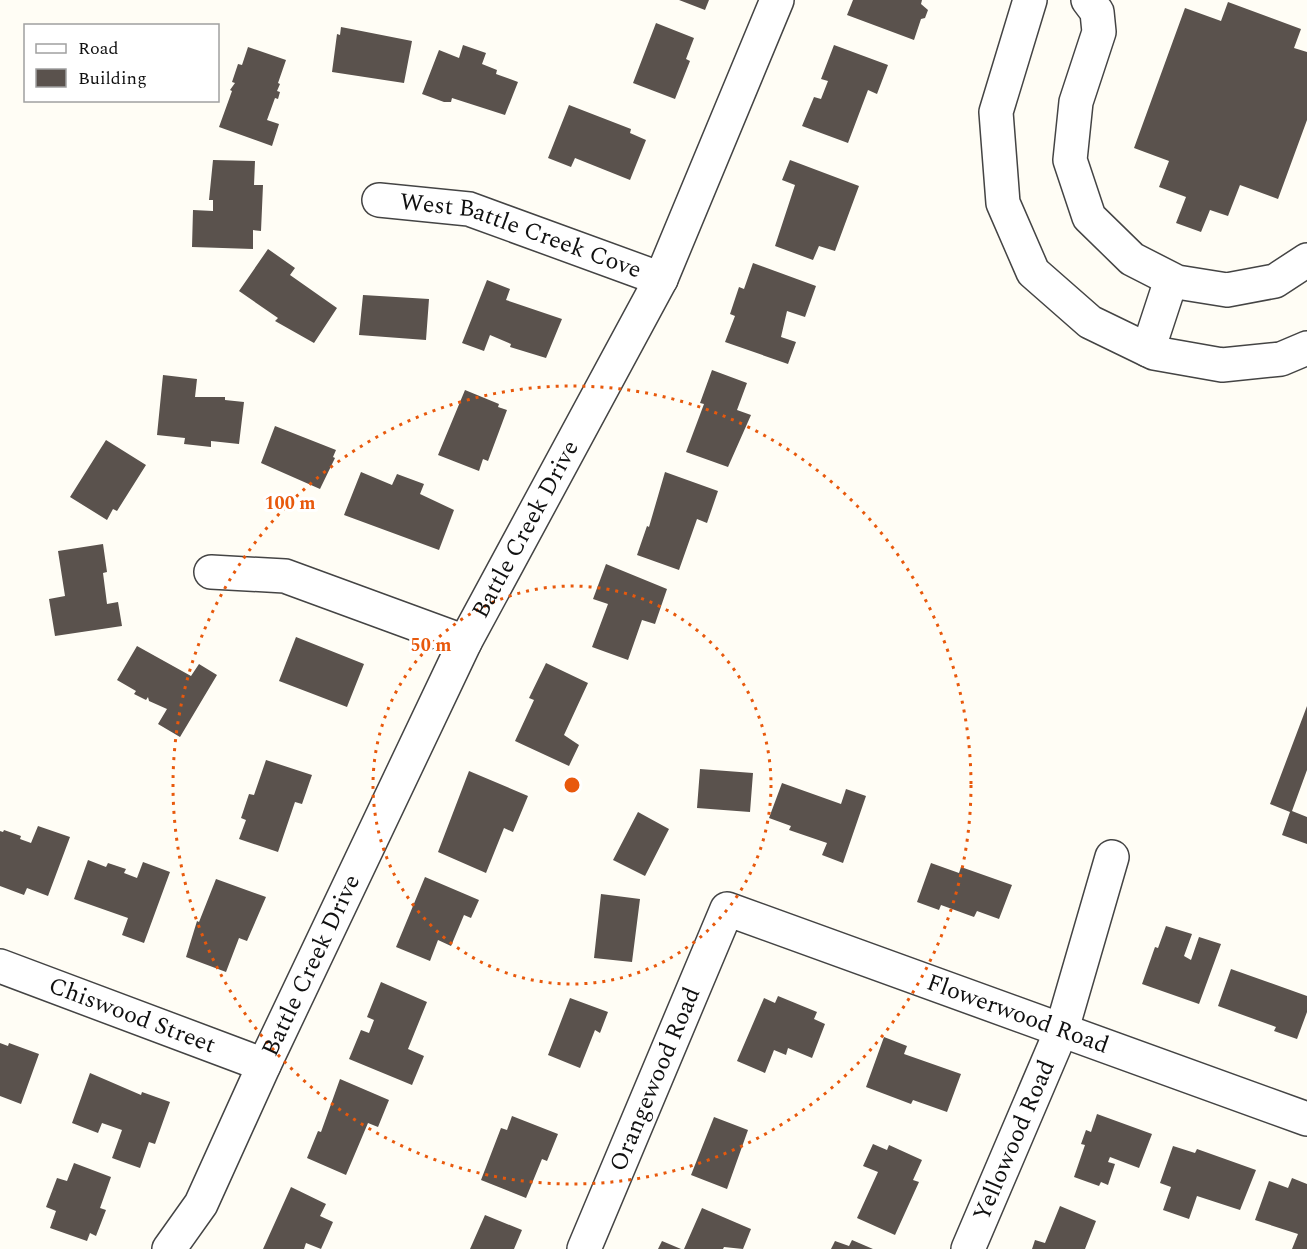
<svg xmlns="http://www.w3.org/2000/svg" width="1307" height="1249" viewBox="0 0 1307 1249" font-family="Spectral,serif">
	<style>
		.building { fill: #5a524d }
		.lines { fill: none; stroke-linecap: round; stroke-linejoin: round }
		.minor-casing { stroke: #444; stroke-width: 36 }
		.minor { stroke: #fff; stroke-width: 33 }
		.ring { fill: none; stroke: #e8590c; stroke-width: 3; stroke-dasharray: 3 6 }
		.labels { text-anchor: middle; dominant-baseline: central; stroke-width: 6; stroke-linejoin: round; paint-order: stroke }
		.street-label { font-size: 24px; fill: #111; stroke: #fff }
		.centre { fill: #e8590c; stroke: #fff; stroke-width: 3 }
		.ring-label { font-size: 18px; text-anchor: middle; font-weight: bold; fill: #e8590c; stroke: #fff; stroke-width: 6; stroke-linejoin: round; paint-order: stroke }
	</style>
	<rect width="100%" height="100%" fill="#fffdf5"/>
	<path class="building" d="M679,0H709L705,10Z
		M853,0H922L921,4L928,10L925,18L921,19L914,40L847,15Z
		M1228,2L1301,29L1294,48L1307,52V120L1278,199L1240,185L1228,216L1210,210L1201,232L1176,223L1186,197L1159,187L1169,161L1134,148L1185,8L1221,21Z
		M656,23L694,38L686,59L690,61L675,99L633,83Z
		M341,27L412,41L404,83L332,72L337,34L340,35Z
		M463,45L486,53L482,64L497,70L496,74L518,82L505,115L452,98L451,102H444L422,94L439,50L459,58Z
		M834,45L888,65L877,94L868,90L848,143L802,126L814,97L821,99L828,81L821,79Z
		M248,47L286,60L278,83L280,84L277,91L280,92L278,99L275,98L267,120L279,124L272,146L219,127L232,91L230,90L235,83L232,82L238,64L242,65Z
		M569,105L631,129L630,133L646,140L630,180L575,158L571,167L548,158Z
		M213,160L255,161L254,185H263L261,231L253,230V249L192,247L193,210L213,211V200H209Z
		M790,160L859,186L835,251L819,246L813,260L775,246L795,185L782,180Z
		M268,249L295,268L290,275L337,308L314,343L275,321L278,318L239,291Z
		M753,263L816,286L805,317L787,311L781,337L796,342L788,364L725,342L735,316L730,314L739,287L744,289Z
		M487,280L510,289L506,300L562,319L546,358L510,347L511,344L490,335L484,351L462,343Z
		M363,295L429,299L426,340L359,335Z
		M712,370L747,383L737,410L751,415L728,467L686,452L704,404L700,403Z
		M163,375L197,379L195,397H225V400L244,402L239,444L211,441V447L184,444L185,438L157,435Z
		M465,390L499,404L498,407L507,410L488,461L483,459L479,471L438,455Z
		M275,426L336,450L333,457L335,458L320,489L261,463Z
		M106,440L146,465L117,511L113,509L107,520L70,497Z
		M361,472L392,485L397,474L424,484L420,494L454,510L439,550L344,515Z
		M665,472L718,491L707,523L697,519L679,570L637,555L647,526L649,527Z
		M103,544L107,572L103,573L107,604L118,602L122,626L55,636L49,599L65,596L58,551Z
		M606,564L667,589L655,624L642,620L628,660L592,647L608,604L593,599Z
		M296,637L364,664L347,707L279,681Z
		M137,646L191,676L199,664L217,675L180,737L158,724L167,709L149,701L148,697L146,700L134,694L136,691L117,680Z
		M546,663L588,683L564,735L579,745L569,766L515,741L534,700L529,698Z
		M1307,706V770L1292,811L1307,817V844L1282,835L1290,812L1270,804Z
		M266,760L312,775L302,804L295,802L278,852L239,839L246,820L241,818L249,794L254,795Z
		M700,769L753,773L750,812L697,808Z
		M469,771L528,796L513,832L504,828L486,873L438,852Z
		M782,783L841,804L846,789L866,796L843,863L822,855L827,843L789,830L791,826L769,818Z
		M638,812L669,829L645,876L613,860Z
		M38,826L70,837L48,896L27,888L24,895L0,886V831L3,832L4,830L21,836L20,839L31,843Z
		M88,860L106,867L108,863L126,869L124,873L137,878L143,862L170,872L144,943L122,935L128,918L74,899Z
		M931,863L959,873L961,867L1012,885L999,919L977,911L974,917L941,905L939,910L917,902Z
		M425,877L479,900L471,918L464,915L451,946L438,940L430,961L396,947Z
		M216,879L266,897L247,941L239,938L226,972L186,957L197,921L199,922Z
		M601,894L640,899L632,962L594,958Z
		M1166,926L1192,934L1184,956L1191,960L1199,937L1221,944L1199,1004L1142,984L1155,947L1158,948Z
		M1231,969L1307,996V1012L1297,1039L1274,1031L1276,1027L1218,1006Z
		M381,982L427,1002L408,1049L424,1056L412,1085L349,1059L361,1030L369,1033L374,1020L367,1017Z
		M778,996L817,1012L814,1019L825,1024L812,1058L788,1048L786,1055L774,1050L765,1073L737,1061L764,998L775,1003Z
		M570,998L608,1012L600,1033L595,1030L580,1068L548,1055Z
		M884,1037L907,1046L904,1054L961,1074L947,1112L913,1100L911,1104L866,1087Z
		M0,1043L8,1046L9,1043L39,1054L21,1104L0,1096Z
		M90,1073L141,1095L142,1092L170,1102L155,1144L149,1142L140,1168L112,1158L122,1130L102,1123L98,1133L72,1123Z
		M340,1079L389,1100L378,1127L368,1123L346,1175L307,1158L318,1131L321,1132Z
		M1097,1114L1152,1134L1139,1168L1110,1157L1108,1162L1115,1164L1108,1185L1101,1182L1099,1186L1074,1177L1085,1145L1081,1144L1086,1130L1091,1132Z
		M512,1116L558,1134L547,1161L542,1159L526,1198L481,1180L501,1128L507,1130Z
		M714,1117L748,1130L727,1189L691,1175Z
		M873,1144L887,1150L889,1145L922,1160L913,1180L919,1182L895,1235L857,1218L878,1172L863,1166Z
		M1173,1146L1195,1153L1197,1149L1256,1170L1240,1210L1197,1196L1189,1219L1163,1210L1171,1187L1160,1183Z
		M74,1163L111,1177L100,1208L106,1210L96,1236L90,1233L87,1241L50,1228L56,1211L46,1207L57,1178L67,1181Z
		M1292,1178L1307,1184V1249H1292L1298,1234L1255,1220L1269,1181L1288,1188Z
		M291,1187L326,1204L320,1216L333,1222L321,1249L306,1243L304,1249H263Z
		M1060,1206L1096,1221L1085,1249H1032L1035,1240L1045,1243Z
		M702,1208L751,1229L743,1249L724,1247L723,1249H684Z
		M485,1215L522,1230L514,1249H470Z
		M852,1240L873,1249H831L835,1241L849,1246Z
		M662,1241L681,1249H658Z"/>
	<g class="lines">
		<defs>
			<g id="minor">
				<path d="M1030,0L996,112L1003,203L1033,272L1090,322L1154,353L1222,365L1281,359L1307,348"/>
				<path d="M1088,0L1097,12L1099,32L1076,102L1070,160L1089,217L1132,259L1177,282L1227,290L1275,281L1307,260"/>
				<path id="s1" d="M379,200L469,209L661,279"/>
				<path d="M1148,350L1171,280"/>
				<path d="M211,572L285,576L465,642"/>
				<path id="s2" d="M0,966L264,1065"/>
				<path id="s3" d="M169,1249L201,1204L264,1065L465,642L661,279L777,0"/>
				<path id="s4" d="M584,1249L727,909L1307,1119"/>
				<path id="s5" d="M968,1249L1062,1029L1112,857"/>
			</g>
		</defs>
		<use href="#minor" class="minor-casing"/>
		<use href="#minor" class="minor"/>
	</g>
	<g class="ring">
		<circle cx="572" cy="785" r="199"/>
		<circle cx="572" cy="785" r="399"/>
	</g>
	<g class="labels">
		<g class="street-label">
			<text stroke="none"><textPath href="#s1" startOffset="147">West Battle Creek Cove</textPath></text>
			<text stroke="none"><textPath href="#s3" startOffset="804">Battle Creek Drive</textPath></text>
			<text stroke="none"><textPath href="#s3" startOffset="318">Battle Creek Drive</textPath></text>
			<text stroke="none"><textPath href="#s4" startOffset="678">Flowerwood Road</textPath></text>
			<text stroke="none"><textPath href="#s2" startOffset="141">Chiswood Street</textPath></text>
			<text stroke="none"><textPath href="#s4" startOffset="184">Orangewood Road</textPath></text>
			<text stroke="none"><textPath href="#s5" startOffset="118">Yellowood Road</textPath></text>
		</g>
	</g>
	<circle cx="572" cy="785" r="9" class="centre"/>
	<g class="ring-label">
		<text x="290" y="509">100 m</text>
		<text x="431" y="651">50 m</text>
	</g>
	<rect x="24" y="24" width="195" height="78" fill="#ffffff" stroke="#a0a0a0" stroke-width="1.5"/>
	<rect x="36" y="44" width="30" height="9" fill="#ffffff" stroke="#a0a0a0" stroke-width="1.5"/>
	<text x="78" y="54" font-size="18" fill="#111111">Road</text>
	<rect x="36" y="69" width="30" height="18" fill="#5a524d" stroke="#a0a0a0" stroke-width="1.5"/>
	<text x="78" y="84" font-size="18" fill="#111111">Building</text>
</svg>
